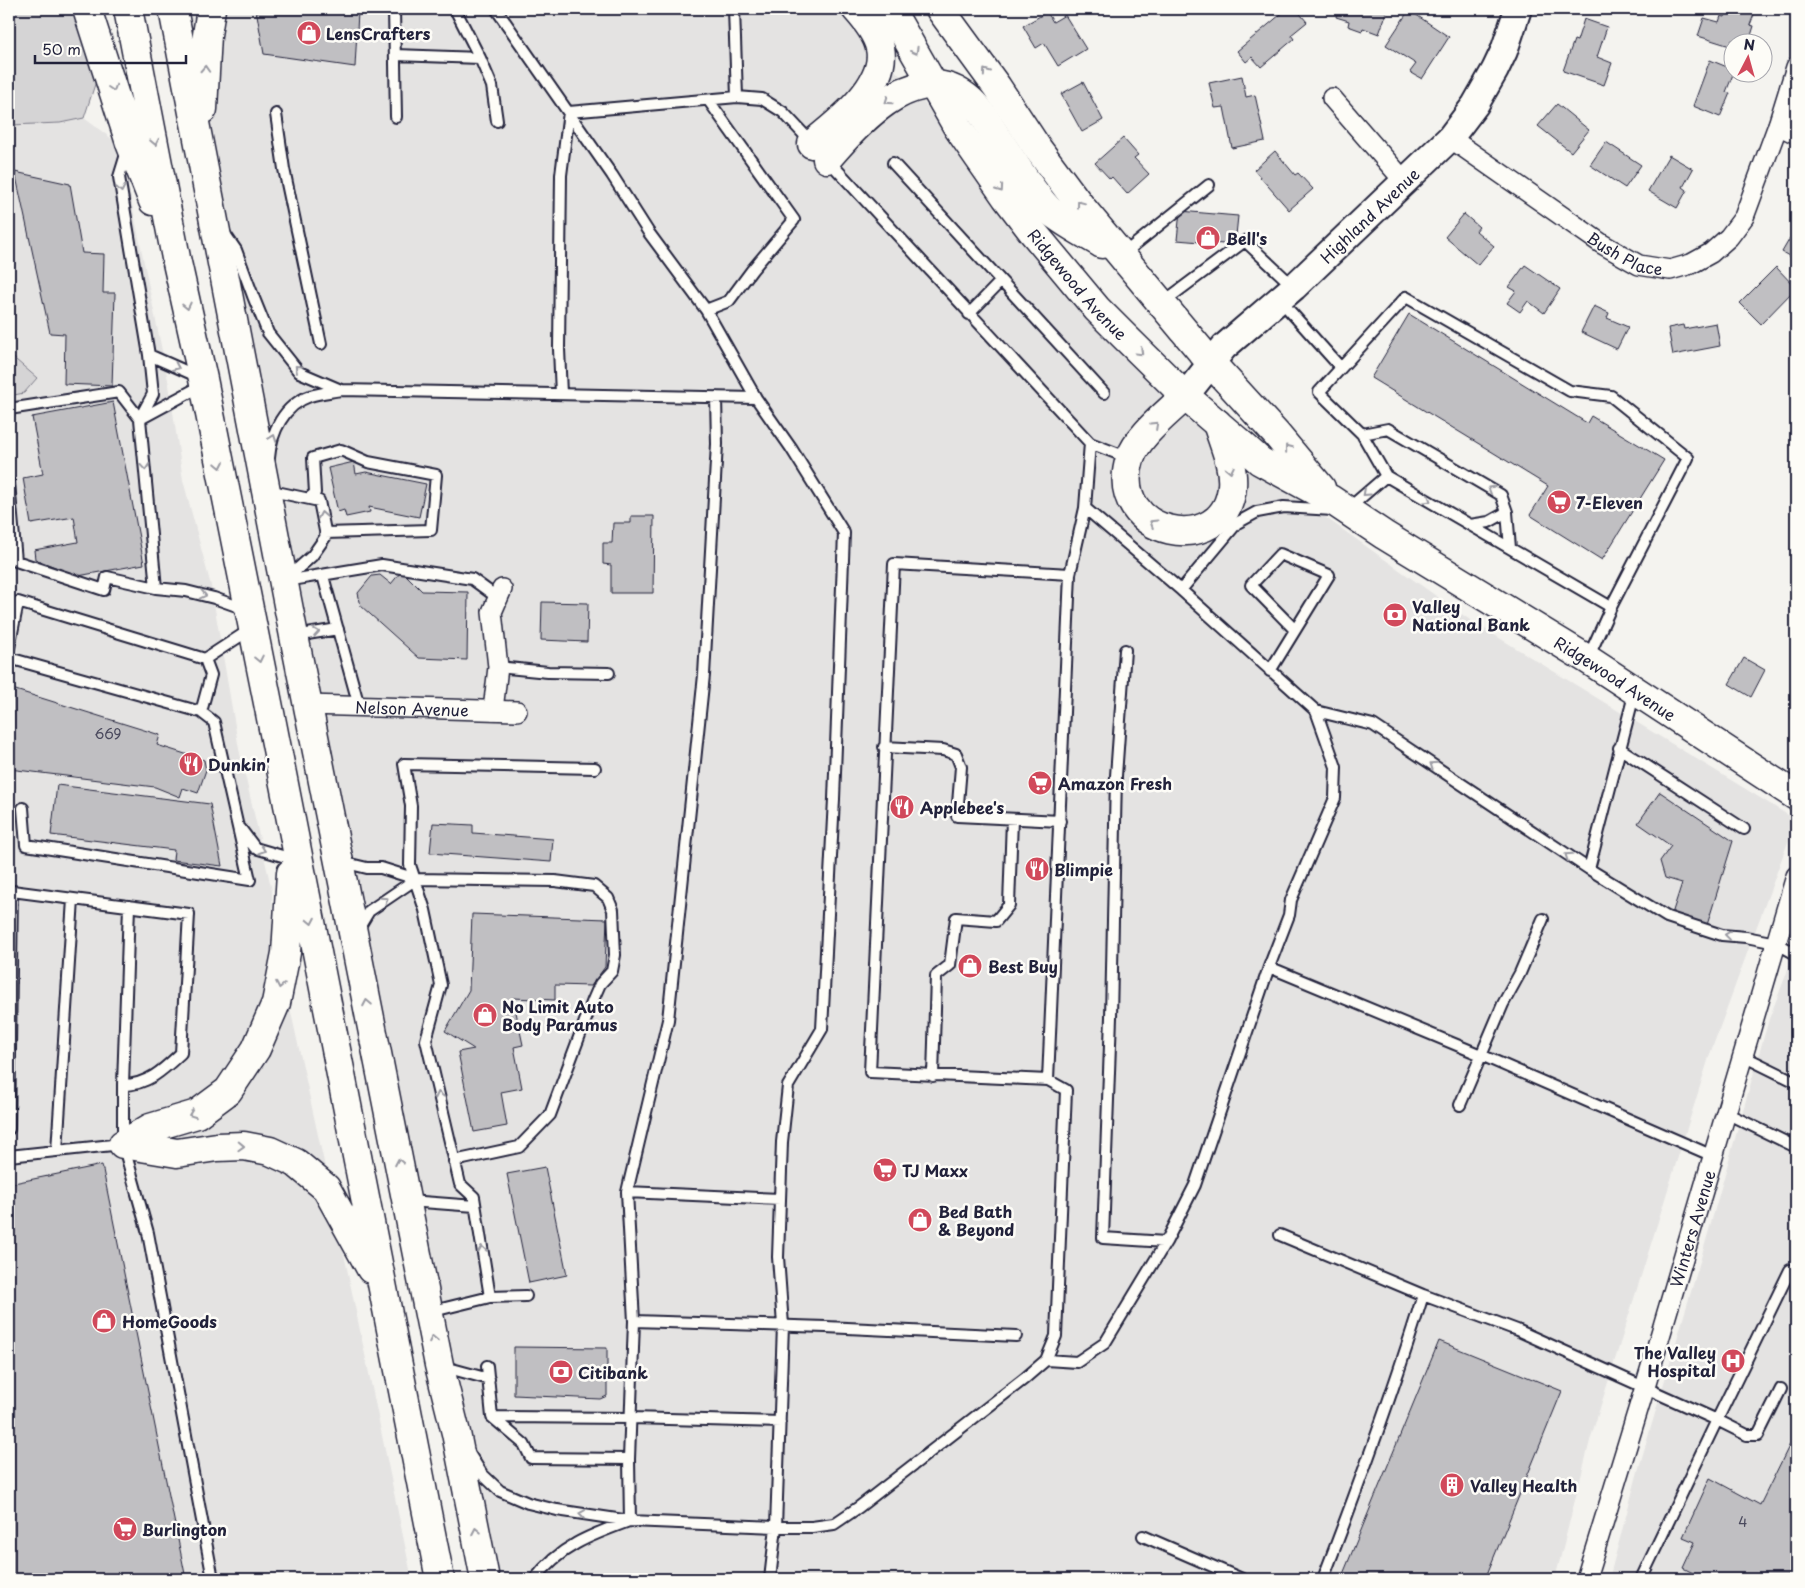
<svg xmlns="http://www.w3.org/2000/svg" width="1805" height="1588" viewBox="0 0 1805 1588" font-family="'Playpen Sans',sans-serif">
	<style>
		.built { fill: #e4e3e2 }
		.green { fill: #d5d4d5; stroke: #7c7b88 }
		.building { fill: #c0bfc2; stroke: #22223b }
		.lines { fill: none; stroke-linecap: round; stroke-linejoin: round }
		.lane-casing { stroke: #22223b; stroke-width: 14 }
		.street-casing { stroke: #22223b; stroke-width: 22 }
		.secondary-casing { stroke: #22223b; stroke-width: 30 }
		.primary-casing { stroke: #22223b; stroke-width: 31 }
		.highway-casing { stroke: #22223b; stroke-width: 31 }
		.lane { stroke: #fdfcf7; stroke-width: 10 }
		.street { stroke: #fdfcf7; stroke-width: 19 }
		.secondary { stroke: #fdfcf7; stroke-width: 26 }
		.primary { stroke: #fdfcf7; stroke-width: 28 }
		.highway { stroke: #fdfcf7; stroke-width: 28 }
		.oneway { stroke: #9a9aa2 }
		.labels { text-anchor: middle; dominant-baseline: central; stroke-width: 5; stroke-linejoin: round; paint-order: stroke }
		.number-label { font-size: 14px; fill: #4a495d }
		.poi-label { font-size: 16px; font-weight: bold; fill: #22223b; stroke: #fdfcf7; text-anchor: start }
		.street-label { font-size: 16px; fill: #22223b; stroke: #fdfcf7 }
	</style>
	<rect width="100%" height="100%" fill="#f4f3ef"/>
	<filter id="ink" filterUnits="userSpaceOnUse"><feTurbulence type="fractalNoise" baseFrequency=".02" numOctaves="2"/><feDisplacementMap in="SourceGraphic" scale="10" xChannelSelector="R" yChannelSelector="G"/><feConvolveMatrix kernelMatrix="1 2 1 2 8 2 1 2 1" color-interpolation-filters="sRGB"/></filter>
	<g filter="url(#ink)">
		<path class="built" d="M187,9H838L919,96L976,175L1215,439L1470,620L1796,820L1710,1054L1591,1437L1555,1579H475L181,16Z
			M84,118L120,145L169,385L183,480L211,586L239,749L272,891V926L340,1235L412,1579H9V396L24,393L37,378L9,354V127L11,125L60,123Z
			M1796,949V1579H1609L1640,1464L1701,1258L1769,1019Z"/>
		<path class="green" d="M9,9H77L98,75L84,118L60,123L11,125L9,127Z
			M9,354L37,378L24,393L9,396Z"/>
		<path class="building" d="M256,9H338L358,12L355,67L264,54Z
			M1287,9H1296L1307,22L1291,35L1294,39L1261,67L1252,57L1246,62L1237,51Z
			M1328,9H1388L1379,34L1363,28L1362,31L1348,26L1349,21L1336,17L1337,12Z
			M1727,9H1756L1750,25L1754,26L1749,42H1738L1732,40L1730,46L1698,36L1704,18L1719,22L1721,16L1725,17Z
			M1409,10L1449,37L1422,79L1410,72L1416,64L1386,45Z
			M1047,12L1053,22L1065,15L1086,49L1058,66L1044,43L1036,48L1023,26Z
			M1584,19L1607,27L1597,57L1612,63L1604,85L1563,71L1574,40L1577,41Z
			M1710,60L1732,69V72H1734L1726,92L1730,93L1720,117L1693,106Z
			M1242,76L1246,97L1255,95L1265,141L1232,148L1224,107L1215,108L1209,83Z
			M1083,82L1103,120L1082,132L1061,94Z
			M1557,104L1589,130L1571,152L1538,126Z
			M1123,138L1138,155L1134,158L1149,174L1127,194L1112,177L1110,179L1095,163Z
			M1606,142L1641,165L1625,188L1590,165Z
			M1275,151L1295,175L1298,173L1313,189L1289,210L1254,170Z
			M1669,155L1693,169L1683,187L1687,190L1677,208L1648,191Z
			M15,172L70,184L82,253L104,254L103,293H115L112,386L64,384L65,334L50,333Z
			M1180,211L1238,216L1235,245L1177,240Z
			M1464,214L1479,227L1476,231L1494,246L1478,265L1445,237Z
			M1796,228V260L1782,252Z
			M1525,265L1560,289L1544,313L1528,301L1520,312L1507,303L1516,291L1509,287Z
			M1776,267L1796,288L1761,324L1740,303Z
			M1594,306L1609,313L1607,318L1628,327L1617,349L1581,332Z
			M1409,314L1587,423L1591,416L1664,460L1602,560L1530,515L1548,486L1371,378Z
			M1716,323L1720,346L1673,355L1668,328L1683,325L1684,329Z
			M113,402L144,564L78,576L35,559L34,550L78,542L74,517L31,524L23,478L43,474L32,417Z
			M354,462L356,474L366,472L426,484L419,517L369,507L370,512L346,517L344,510L338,512L328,468Z
			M631,516H654L653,593H611V565L603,564V543H612L613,523H631Z
			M400,573H404L422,591L468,592L467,660L419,658L361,606L358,593L372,576L380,575L391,584Z
			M542,602L588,603L587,642L541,640Z
			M1744,658L1765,670L1751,697L1729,684Z
			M9,688L160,735L157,745L204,760L206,770L198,793L183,788L180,797L155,787L9,769Z
			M57,785L210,804L222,866L173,860L174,850L51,835Z
			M1660,792L1733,841L1707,925L1672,914L1682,883L1665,878L1660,861L1671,846L1638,823Z
			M433,823L473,825V833L553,839L551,862L430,853Z
			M472,914L607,919L605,967L591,986L555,985V1000L513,998L523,1045L514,1047L522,1088L501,1092L507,1126L474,1132L458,1052L474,1049L445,1031L469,990Z
			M102,1165L186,1579H9V1184Z
			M545,1167L567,1275L529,1283L507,1174Z
			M1439,1341L1562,1391L1485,1579H1341Z
			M514,1347L607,1348V1396L600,1399L514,1395Z
			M1796,1432V1579H1705L1683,1568L1695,1542L1683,1537L1710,1478L1760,1505Z"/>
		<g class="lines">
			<defs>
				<path id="lane" d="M394,9L396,117
					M455,9L480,58L492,86L497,121
					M496,9L612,175L649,233L706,310L756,398L791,448L844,533L834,799L822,1029L788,1086L782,1142L778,1257L783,1325L776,1527L770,1579
					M734,9L737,97
					M395,55L480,58
					M276,114L284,169L321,344
					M127,151L119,177L149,355L199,377
					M828,160L1090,443L1129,458
					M893,163L1104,393
					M225,234L236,250L253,296L268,333L299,372L341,390
					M1122,255L1209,185
					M1280,300L1341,368L1406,297L1570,391L1611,396L1688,458L1611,607L1588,658
					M1162,303L1245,241L1293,286
					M706,310L729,301L752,270L794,220L709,101
					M969,314L1001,281
					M1341,368L1319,392L1362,434L1386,476L1611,607
					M561,394L559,349L561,175L569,112L737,97L762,99L783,112L811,142
					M9,409L119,392L140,419L156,588
					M140,418L153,394L149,355
					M140,419L203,385
					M1362,434L1388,429L1501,495L1507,512L1510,548
					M1090,443L1085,508L1181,590L1316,711L1373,725L1589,869L1667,917L1722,935L1746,937L1776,943L1796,954
					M269,458C271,432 284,405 310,396C320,393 331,392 341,390L756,398
					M9,482L16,561L104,590L107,577L156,588L186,591L214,598L245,609
					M267,490L319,501L326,536L312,556L286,579
					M309,498L315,493L313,458L341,450L368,462L436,475L431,530L325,533
					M1349,508L1386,476
					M1470,525L1489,522L1507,512
					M323,576L359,706
					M285,581L382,565L472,579L498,598
					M1181,590L1237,523L1257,512L1284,507L1333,510
					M295,636L338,629
					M9,648L18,602L205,659
					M1125,650L1116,776L1111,1017L1103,1238L1166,1242
					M9,658L201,712L211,675L205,659
					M205,659L251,629
					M498,667L548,672L609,673
					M1270,671L1329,575L1280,554L1251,585L1295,630
					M884,747L943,750L956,754L961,767L957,816L1060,821
					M1619,748L1744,829
					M23,808L26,845L250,880L214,722L201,712
					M240,828L255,848L296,860
					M342,862L367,868H381L416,879L369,911L357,931
					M1589,869L1635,691
					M416,879L555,881L594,886L608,898L613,910L615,955L612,971L600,984L593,1000L550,1115L519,1147L454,1161
					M1269,967L1481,1055L1713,1156
					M1743,1056L1796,1082
					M933,1076L936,976L950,965L956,918L996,921L1009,905L1012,819
					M1048,1080L1070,574L1085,508
					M123,1085L129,906
					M1460,1105L1503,1004L1520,973L1543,919
					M1726,1113L1796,1147
					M9,1129L12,891L189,914L181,1053C164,1069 148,1085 123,1085V1144L148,1233L213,1579
					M57,1151L73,899
					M9,1156L122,1144
					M627,1192L780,1199
					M409,1201L475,1206
					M1280,1235L1423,1295L1517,1330L1717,1420L1790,1270L1796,1273
					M490,1297L474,1197L460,1184L426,1040L441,985L425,910L410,865L411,806L404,764L595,768
					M429,1312L490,1297L526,1296
					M634,1321L826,1327L1016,1336
					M1046,1360L1077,1362L1105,1343L1166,1242L1195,1185L1269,967L1289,915L1291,900L1335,798L1336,767L1316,711
					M441,1366L489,1379
					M487,1366L492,1417L524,1444L531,1458L629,1459
					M492,1417L631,1418L780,1422
					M470,1455L482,1474L500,1491L528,1503L557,1510L630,1521L776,1527H812L834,1524L859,1507L1024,1379L1046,1360L1056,1336L1066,1090L1048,1080L870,1072L894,564L1070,574
					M630,1521L629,1459L634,1321L627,1192L668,1020L704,675L717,444L716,397
					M1143,1536L1242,1579
					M535,1579C560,1546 591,1535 629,1521
					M1323,1579C1359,1485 1394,1391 1423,1295
					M1641,1579L1717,1420L1747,1435H1758L1781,1389"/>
				<g id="street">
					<path d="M1332,98L1405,182"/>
					<path d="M1778,125L1796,134"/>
					<path id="s1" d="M1450,138L1602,244L1639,265L1670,270L1691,264L1711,253L1729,237L1744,217L1778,125L1796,67"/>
					<path id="s2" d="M308,705L517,711"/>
					<path d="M493,710L498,667L492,612L502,589"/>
					<path id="s3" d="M1586,1579L1645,1387L1796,876"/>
				</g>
				<g id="secondary">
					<path id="s4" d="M1185,396L1224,347L1294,287L1450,138L1475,105L1495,70L1504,51L1518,9"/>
				</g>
				<g id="primary">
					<path id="s5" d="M890,9L958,128L1006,197L1032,231L1097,309L1124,336L1185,396L1241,444L1260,461L1330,499L1384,535L1587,659L1796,796"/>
					<path d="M940,9L997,87L1038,149L1082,208L1211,363L1276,434L1321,488"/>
					<path d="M812,144C838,123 888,85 880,48C877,34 865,19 856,9"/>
					<path d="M827,159C861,119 923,50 976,106C983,114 989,125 995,134C1012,159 1028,187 1048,209C1057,219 1089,236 1102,244"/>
					<path d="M1185,396C1168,413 1138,435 1130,459C1105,537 1227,560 1232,486C1234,466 1223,443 1217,423"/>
				</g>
				<path id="highway" d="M87,9L130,143L153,201
					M128,9L176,258L203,379L270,713L440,1579
					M173,9L294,636L439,1365L456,1433L485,1579
					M203,109L207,35L211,9
					M123,1144L150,1128L197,1114L228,1091L256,1049L276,1003L286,953L291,873
					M123,1144L177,1153L217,1147L244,1146L270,1151L296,1163L326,1188L371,1269"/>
			</defs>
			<use href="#lane" class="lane-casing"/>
			<use href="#street" class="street-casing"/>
			<use href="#secondary" class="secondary-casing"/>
			<use href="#primary" class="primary-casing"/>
			<use href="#highway" class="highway-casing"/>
			<use href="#lane" class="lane"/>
			<use href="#street" class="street"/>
			<use href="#secondary" class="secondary"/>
			<use href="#primary" class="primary"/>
			<use href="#highway" class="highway"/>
		</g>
		<defs><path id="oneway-chevron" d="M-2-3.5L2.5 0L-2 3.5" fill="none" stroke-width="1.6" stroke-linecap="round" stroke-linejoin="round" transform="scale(1.25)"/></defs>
		<g class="oneway">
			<use href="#oneway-chevron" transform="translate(915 51) rotate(61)"/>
			<use href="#oneway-chevron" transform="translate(205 69) rotate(-87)"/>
			<use href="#oneway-chevron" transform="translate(986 72) rotate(-125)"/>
			<use href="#oneway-chevron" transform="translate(113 88) rotate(72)"/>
			<use href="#oneway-chevron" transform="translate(888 101) rotate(145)"/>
			<use href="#oneway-chevron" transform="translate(155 142) rotate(79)"/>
			<use href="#oneway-chevron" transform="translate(121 189) rotate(80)"/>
			<use href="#oneway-chevron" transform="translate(1000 189) rotate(55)"/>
			<use href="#oneway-chevron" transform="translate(1080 204) rotate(-127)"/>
			<use href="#oneway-chevron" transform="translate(187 306) rotate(77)"/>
			<use href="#oneway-chevron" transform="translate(1140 352) rotate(44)"/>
			<use href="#oneway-chevron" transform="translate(176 367) rotate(24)"/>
			<use href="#oneway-chevron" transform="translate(298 368) rotate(-138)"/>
			<use href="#oneway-chevron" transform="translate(1155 425) rotate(-43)"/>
			<use href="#oneway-chevron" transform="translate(273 438) rotate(-70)"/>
			<use href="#oneway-chevron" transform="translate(1288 448) rotate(-129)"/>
			<use href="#oneway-chevron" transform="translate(220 465) rotate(79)"/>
			<use href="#oneway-chevron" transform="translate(145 467) rotate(85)"/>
			<use href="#oneway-chevron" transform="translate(1230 470) rotate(78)"/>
			<use href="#oneway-chevron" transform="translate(1491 489) rotate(-150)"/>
			<use href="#oneway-chevron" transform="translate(1366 493) rotate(138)"/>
			<use href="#oneway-chevron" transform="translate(1428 500) rotate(30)"/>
			<use href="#oneway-chevron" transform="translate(322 515) rotate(-100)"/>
			<use href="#oneway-chevron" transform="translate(1153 523) rotate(-148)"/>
			<use href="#oneway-chevron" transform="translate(203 595) rotate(13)"/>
			<use href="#oneway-chevron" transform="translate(316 632) rotate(-9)"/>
			<use href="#oneway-chevron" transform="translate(259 659) rotate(78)"/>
			<use href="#oneway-chevron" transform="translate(1433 765) rotate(-146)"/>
			<use href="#oneway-chevron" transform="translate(262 850) rotate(19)"/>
			<use href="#oneway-chevron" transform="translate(1568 856) rotate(-146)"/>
			<use href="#oneway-chevron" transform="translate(385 900) rotate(-35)"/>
			<use href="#oneway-chevron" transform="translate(311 921) rotate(79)"/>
			<use href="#oneway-chevron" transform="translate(1728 935) rotate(-173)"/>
			<use href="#oneway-chevron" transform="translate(280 985) rotate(101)"/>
			<use href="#oneway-chevron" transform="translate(367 1003) rotate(-101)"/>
			<use href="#oneway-chevron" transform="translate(439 1095) rotate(-103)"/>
			<use href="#oneway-chevron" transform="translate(192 1114) rotate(159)"/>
			<use href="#oneway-chevron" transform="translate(241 1146) rotate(2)"/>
			<use href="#oneway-chevron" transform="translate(399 1162) rotate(-101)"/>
			<use href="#oneway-chevron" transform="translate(482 1249) rotate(-100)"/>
			<use href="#oneway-chevron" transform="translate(433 1339) rotate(-101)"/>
			<use href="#oneway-chevron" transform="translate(582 1514) rotate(-172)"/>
			<use href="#oneway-chevron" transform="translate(476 1531) rotate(-101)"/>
		</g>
	</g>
	<defs>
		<symbol id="shop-disc" viewBox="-11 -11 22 22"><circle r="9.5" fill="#d1495b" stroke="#fdfcf7"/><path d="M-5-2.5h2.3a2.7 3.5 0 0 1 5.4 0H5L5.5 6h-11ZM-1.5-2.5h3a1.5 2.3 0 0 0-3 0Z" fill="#fff"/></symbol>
		<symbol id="supermarket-disc" viewBox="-11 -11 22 22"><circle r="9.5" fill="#d1495b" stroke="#fdfcf7"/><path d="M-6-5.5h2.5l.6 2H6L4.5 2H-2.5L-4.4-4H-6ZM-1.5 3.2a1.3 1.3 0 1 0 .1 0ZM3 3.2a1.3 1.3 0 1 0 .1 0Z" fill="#fff"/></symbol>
		<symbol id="bank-disc" viewBox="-11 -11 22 22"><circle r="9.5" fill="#d1495b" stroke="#fdfcf7"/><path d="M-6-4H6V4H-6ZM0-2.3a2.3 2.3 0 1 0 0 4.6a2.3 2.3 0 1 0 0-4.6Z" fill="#fff"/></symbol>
		<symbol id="restaurant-disc" viewBox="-11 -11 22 22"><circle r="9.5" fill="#d1495b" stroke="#fdfcf7"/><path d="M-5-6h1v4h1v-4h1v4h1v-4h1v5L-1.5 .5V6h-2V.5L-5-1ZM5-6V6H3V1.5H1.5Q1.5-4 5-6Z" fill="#fff"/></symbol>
		<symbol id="hospital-disc" viewBox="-11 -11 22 22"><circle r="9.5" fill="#d1495b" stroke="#fdfcf7"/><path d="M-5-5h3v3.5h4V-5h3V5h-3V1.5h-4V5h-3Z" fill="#fff"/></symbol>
		<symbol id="building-disc" viewBox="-11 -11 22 22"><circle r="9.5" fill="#d1495b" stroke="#fdfcf7"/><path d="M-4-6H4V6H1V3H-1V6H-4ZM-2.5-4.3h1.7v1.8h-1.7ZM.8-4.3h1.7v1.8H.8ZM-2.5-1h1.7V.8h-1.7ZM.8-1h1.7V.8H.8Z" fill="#fff"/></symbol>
	</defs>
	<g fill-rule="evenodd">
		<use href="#shop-disc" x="295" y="19" width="28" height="28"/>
		<use href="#shop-disc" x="1194" y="224" width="28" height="28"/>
		<use href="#supermarket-disc" x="1545" y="488" width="28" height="28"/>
		<use href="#bank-disc" x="1381" y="601" width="28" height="28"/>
		<use href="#restaurant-disc" x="177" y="750" width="28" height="28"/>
		<use href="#supermarket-disc" x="1026" y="769" width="28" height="28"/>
		<use href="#restaurant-disc" x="888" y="793" width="28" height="28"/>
		<use href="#restaurant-disc" x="1023" y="855" width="28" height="28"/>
		<use href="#shop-disc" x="956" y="952" width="28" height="28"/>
		<use href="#shop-disc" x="471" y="1001" width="28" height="28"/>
		<use href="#supermarket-disc" x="871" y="1156" width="28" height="28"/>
		<use href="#shop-disc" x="906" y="1206" width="28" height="28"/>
		<use href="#shop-disc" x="90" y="1307" width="28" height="28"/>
		<use href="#hospital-disc" x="1719" y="1347" width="28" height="28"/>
		<use href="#bank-disc" x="547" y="1358" width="28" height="28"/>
		<use href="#building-disc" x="1438" y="1471" width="28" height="28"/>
		<use href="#supermarket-disc" x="111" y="1515" width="28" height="28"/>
	</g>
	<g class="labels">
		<g class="number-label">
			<text x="108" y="733">669</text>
			<text x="1743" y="1521">4</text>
		</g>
		<g class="poi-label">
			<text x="326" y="33">LensCrafters</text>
			<text x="1226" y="238">Bell's</text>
			<text x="1576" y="502">7-Eleven</text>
			<text x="1412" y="606">Valley<tspan x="1412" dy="18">National Bank</tspan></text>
			<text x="208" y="764">Dunkin'</text>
			<text x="1058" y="783">Amazon Fresh</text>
			<text x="920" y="807">Applebee's</text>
			<text x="1054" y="869">Blimpie</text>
			<text x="988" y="966">Best Buy</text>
			<text x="502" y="1006">No Limit Auto<tspan x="502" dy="18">Body Paramus</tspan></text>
			<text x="902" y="1170">TJ Maxx</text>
			<text x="938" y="1211">Bed Bath<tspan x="938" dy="18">&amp; Beyond</tspan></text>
			<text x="122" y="1321">HomeGoods</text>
			<text x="1716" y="1352" text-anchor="end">The Valley<tspan x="1716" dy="18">Hospital</tspan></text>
			<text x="578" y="1372">Citibank</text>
			<text x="1470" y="1485">Valley Health</text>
			<text x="142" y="1529">Burlington</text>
		</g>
		<g class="street-label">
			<text stroke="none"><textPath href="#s4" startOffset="259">Highland Avenue</textPath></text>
			<text stroke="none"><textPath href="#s1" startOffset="211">Bush Place</textPath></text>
			<text stroke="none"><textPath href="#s5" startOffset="334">Ridgewood Avenue</textPath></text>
			<text stroke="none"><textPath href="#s5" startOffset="1005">Ridgewood Avenue</textPath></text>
			<text stroke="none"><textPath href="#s2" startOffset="104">Nelson Avenue</textPath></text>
			<text stroke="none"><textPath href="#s3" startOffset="366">Winters Avenue</textPath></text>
		</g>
	</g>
	<rect width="1805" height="1588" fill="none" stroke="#fdfcf7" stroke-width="30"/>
	<rect x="15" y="15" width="1775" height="1558" fill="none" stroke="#22223b" stroke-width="2" filter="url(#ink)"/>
	<g transform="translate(1748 58) rotate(6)"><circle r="24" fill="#fdfcf7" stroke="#a5a5ac"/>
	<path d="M0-4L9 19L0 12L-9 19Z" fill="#d1495b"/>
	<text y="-8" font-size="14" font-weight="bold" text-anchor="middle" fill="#22223b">N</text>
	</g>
	<path d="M35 55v8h151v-8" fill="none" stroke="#22223b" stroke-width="2.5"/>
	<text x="42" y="55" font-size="15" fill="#22223b" stroke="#fdfcf7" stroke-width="4" paint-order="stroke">50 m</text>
</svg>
